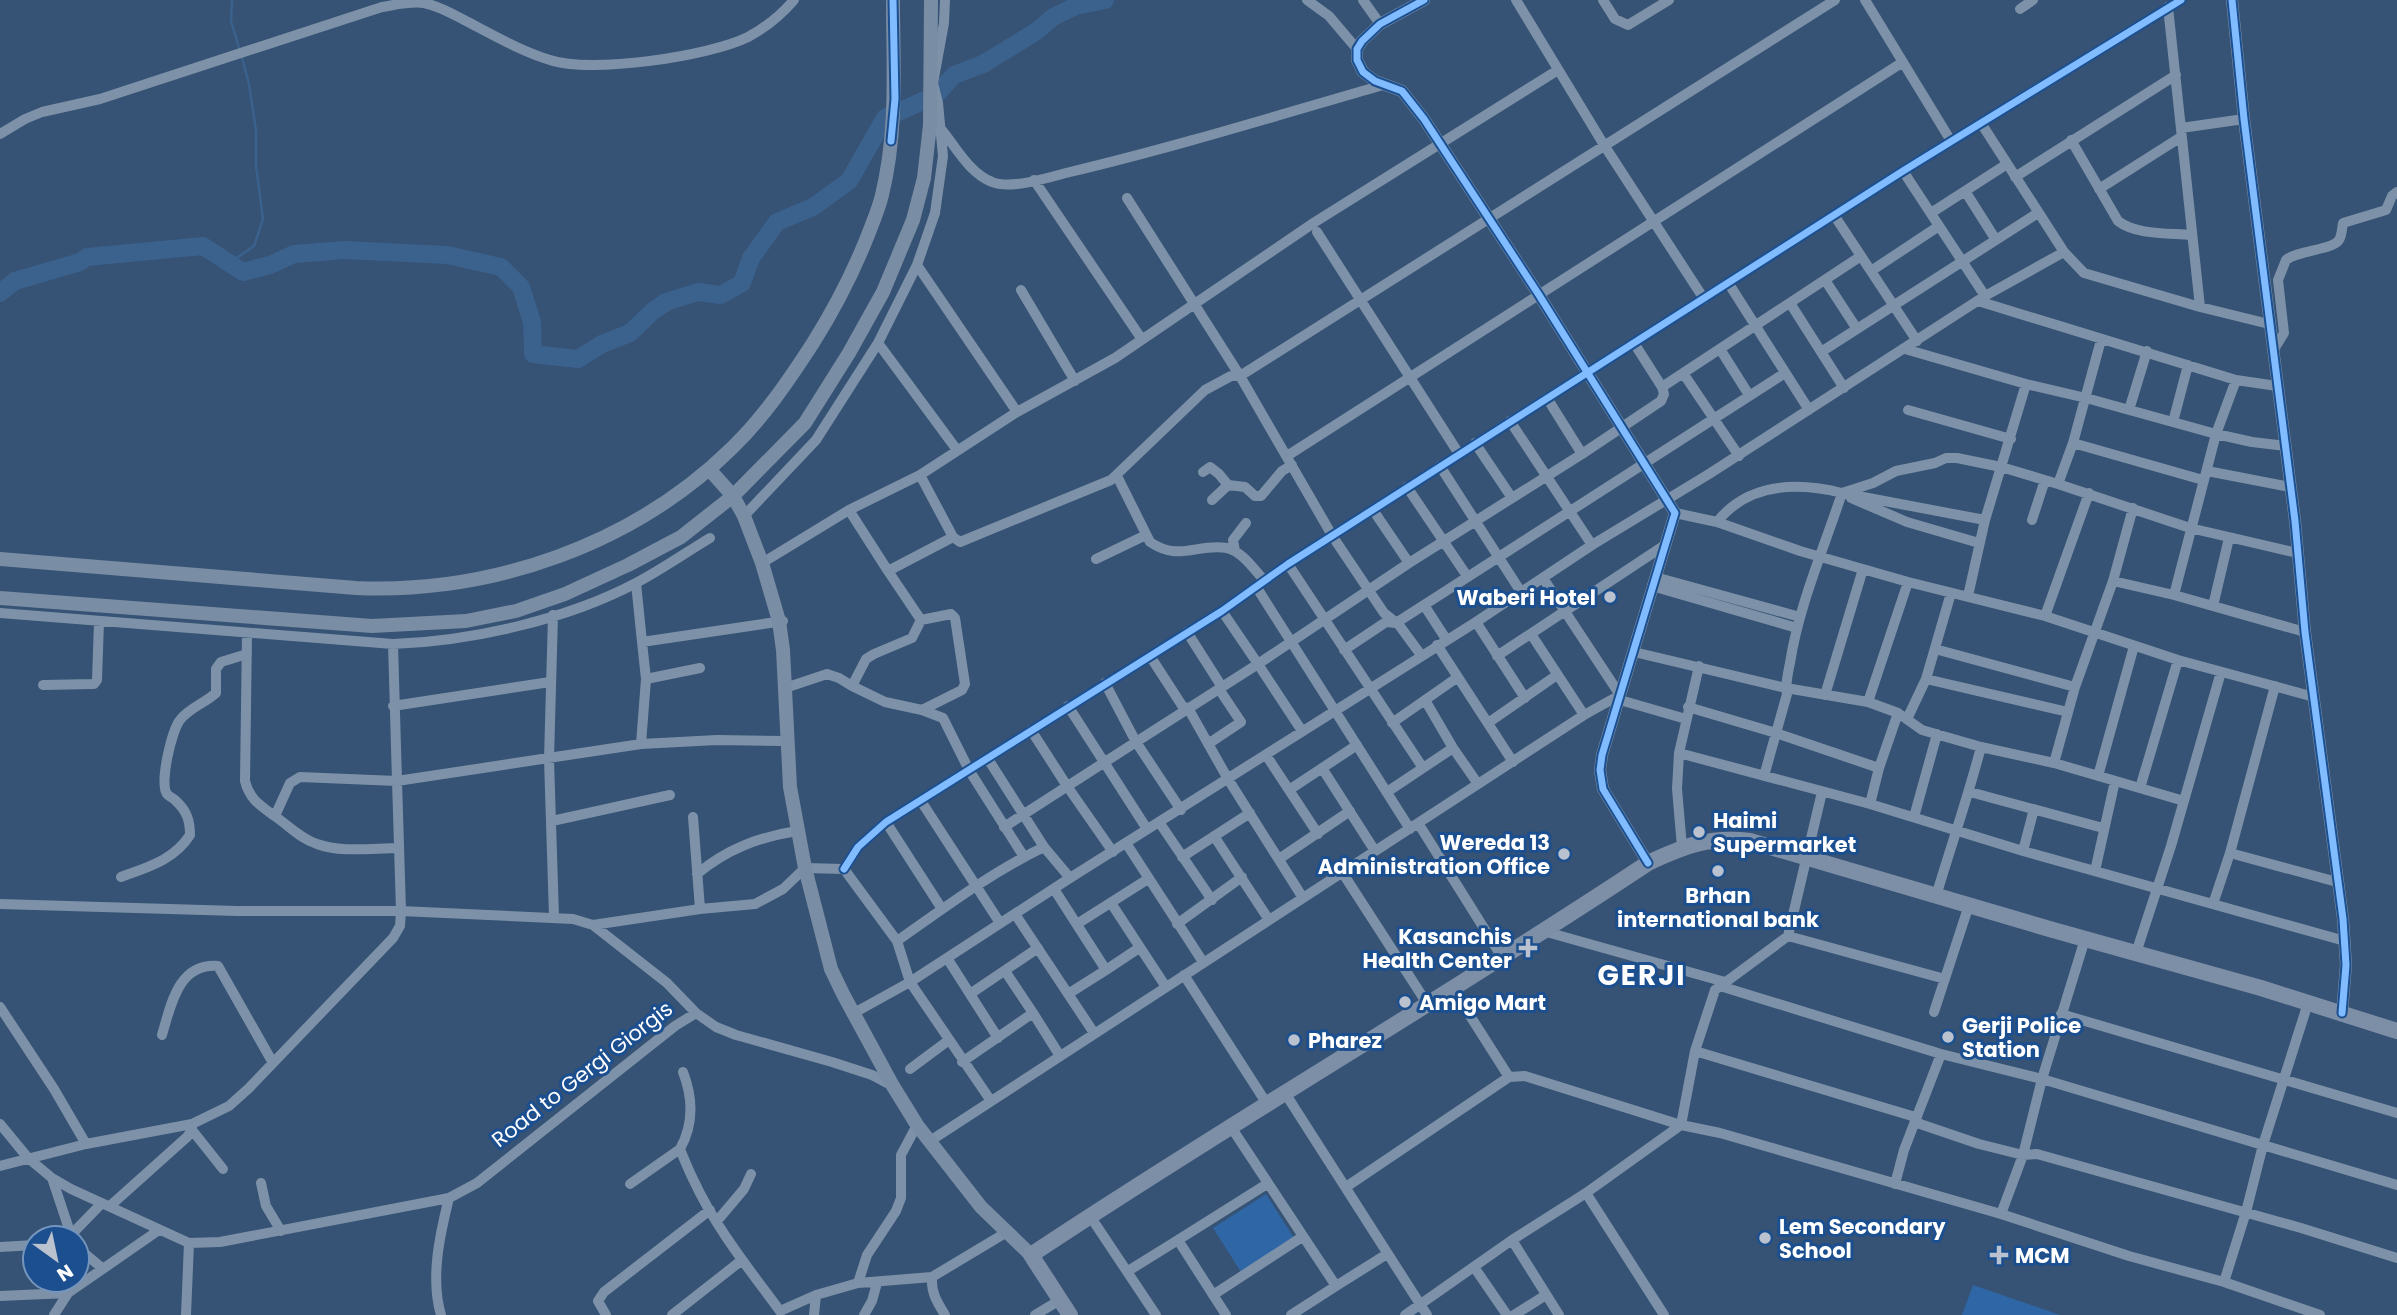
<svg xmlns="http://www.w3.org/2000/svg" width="2397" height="1315" viewBox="0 0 2397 1315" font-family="Poppins,sans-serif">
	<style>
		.green { fill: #2f66a5 }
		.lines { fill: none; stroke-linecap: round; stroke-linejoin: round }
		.stream { stroke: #3b618d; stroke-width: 2.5 }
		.river { stroke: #3b618d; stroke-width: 18 }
		.minor { stroke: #7d92a8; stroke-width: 10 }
		.tertiary { stroke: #7d92a8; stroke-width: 12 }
		.secondary { stroke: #798da4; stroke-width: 14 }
		.primary { stroke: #7d8ea7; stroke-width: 16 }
		.cycleway-casing { stroke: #1b4f8f; stroke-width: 11 }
		.cycleway { stroke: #80bcff; stroke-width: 7 }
		.poi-dot { fill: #b9c2ce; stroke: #1b4f8f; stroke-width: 2.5 }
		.labels { text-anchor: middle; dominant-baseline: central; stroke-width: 6; stroke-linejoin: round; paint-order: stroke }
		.poi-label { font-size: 21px; font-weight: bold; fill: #fff; stroke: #1b4f8f; text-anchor: start }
		.street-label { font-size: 21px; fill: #fff; stroke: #1b4f8f }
		.district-label { font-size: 28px; font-weight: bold; letter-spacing: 2px; fill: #fff; stroke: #1b4f8f }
	</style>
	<rect width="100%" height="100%" fill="#365274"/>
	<path class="green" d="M1266,1194L1294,1238L1241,1272L1213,1228Z
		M1973,1285L2060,1315H1962Z"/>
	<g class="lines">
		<path class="stream" d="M232,0L231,21L240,51
			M229,263L254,246L263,219L256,166V131L249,84L242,58"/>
		<path class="river" d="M0,293L15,281L80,262L87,257L203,246L243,272L270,265L294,254L345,250L447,255L501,267L521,287L532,322L533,354L578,359L602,344L630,333L653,311L666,302L698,292L721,295L742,283L751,258L777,222L813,207L849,181L885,118L936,95L954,75L983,64L1037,31L1053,17L1076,6L1105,0"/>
		<path class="minor" d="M1307,0L1329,16L1357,49
			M1363,0L1380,24
			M1516,0L1604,145L1704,299
			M1603,0L1615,19L1628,25L1669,0
			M1865,0L1951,141
			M2168,7L2200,307
			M2020,9L2033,0
			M1981,123L2064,252L2084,273L2200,307L2269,324
			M2181,128L2244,119
			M941,129C956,147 969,173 992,182C1011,190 1050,177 1070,172C1175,147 1279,115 1383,85
			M0,134L25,119L42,112L100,99L382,7C395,5 410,1 424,3C440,6 454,15 468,22C495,36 521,51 550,60C591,74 710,56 748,37C765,28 782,14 794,0
			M2071,140L2118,221C2136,235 2168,233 2191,235
			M1903,171L1985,296
			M2015,177L2176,75
			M1034,180L1141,338
			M2099,189L2181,137
			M1965,191L1996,240
			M1127,198L1240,376L1333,537L1384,613L1399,625L1421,655
			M1931,213L2007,164
			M1834,215L1917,341
			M1317,232L1459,454
			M917,265L1017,412
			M1871,271L1939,226
			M1825,280L1857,329
			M1729,284L1809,410
			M1021,290L1075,381
			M1978,301L2236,380L2277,386
			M1790,303L1844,388
			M878,343L957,450
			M1720,349L1749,395
			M1905,349L2026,384L2086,398L2216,434L2252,442L2286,446
			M2273,351L2284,333L2278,280L2286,260C2298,250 2333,250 2339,240C2342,235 2342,228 2343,223L2386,210L2392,196L2397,192
			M1821,352L2038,213
			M1683,373L1739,456
			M1662,387L1861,256
			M1547,398L1582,454
			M1908,410L2011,439
			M2129,410L2147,351
			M1510,421L1592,545
			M2173,422L2188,365
			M1475,443L1512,498
			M2073,443L2203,480
			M1287,456L1903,62
			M1440,466L1521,592
			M2207,471L2290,487
			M1203,472L1210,467L1219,474L1228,485
			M920,475L953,537L960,542L1111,480L1205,390L1231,376H1240L1835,0
			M1117,476L1150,542C1179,562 1197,543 1227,548C1242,551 1255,571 1265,581
			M2058,484L2073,443L2101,340
			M1407,487L1467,576
			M1842,493L1873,483L1896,471L1935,463L1946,458H1957L2001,467L2058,484L2190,528L2297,553
			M1851,498L1907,522L1979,543
			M1212,500L1228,485L1245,487L1255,496H1261L1282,471L1292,465
			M849,510L888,571L953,537
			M1373,510L1409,563
			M1675,513L1717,522L1800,551L1908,582L2045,616L2178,660L2314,697
			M744,516L816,440L878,343L917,265L935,213L943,156L938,103L933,83L944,23L945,0
			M2032,520L2045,480
			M1717,522C1748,483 1797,482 1842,493L1985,520
			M1235,551L1233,540L1246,523
			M1096,559L1146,535
			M762,563L849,510L920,475L1017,412L1115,358L1315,222L1558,70
			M1288,564L1423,768
			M1655,577L1800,617
			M2113,581L2174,595L2305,632
			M636,583L642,642L783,621
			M1652,586L1797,628
			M1257,588L1410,829
			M2174,595L2216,434L2236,380
			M1968,596L1985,520L2026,384
			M1424,605L1446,639
			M2213,606L2229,538
			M1222,611L1258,664L1409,563L1582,454L1661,401L1664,394L1662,387L1634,343
			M0,613L393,644C471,641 566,620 636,583C661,570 685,553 710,538
			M553,615L549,759L554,917
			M2045,616L2089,493
			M1476,622L1525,698
			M247,634L245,781C249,799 261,806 276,817C289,826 301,839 317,844C341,853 373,848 399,848
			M1531,634L1584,715
			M642,642L646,679L641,744L717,740L786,741
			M393,644L397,781L641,744
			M1437,645L1513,762
			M1935,649L2075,687
			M1344,650L1386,622L1396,623L1785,373
			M1634,652L1786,688L1868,702L1898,713L1922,730L1981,747L2054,763L2184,801
			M1150,656L1183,707L1188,708L1228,779L1303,898
			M1497,656L1665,545
			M646,679L700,668
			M1926,679L2068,712
			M1105,683L1136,742L1222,687L1187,632
			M43,685L94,684L97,680L99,622
			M852,686L866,659L874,654L912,638L921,620
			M1222,687L1258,664L1302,731
			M785,688L827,674L839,678L852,686L885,702L922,710L962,690L965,684L955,618L951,614L921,620L888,571
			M1825,695L1863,569
			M1425,700L1453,748L1478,784
			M1620,700L1686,719
			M1868,702L1908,582
			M393,706L550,682
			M1068,706L1147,829
			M1688,707L1776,733L1879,768
			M922,710L943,718L969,770L1024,857
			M1907,719L1926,679L1951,593
			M1392,723L1458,677
			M1488,723L1557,675
			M1031,730L1067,786L1113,852
			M1208,744L1241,722L1219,689
			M1679,753L1870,804L2023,851L2345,941
			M1266,755L1318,834
			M988,759L1044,847L1070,878
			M2054,763L2075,687L2113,581L2133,508
			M1322,768L1375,851
			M1764,776L1787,694C1785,684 1788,673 1790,663C1799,605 1824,548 1842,493
			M2098,776L2134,646
			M2140,788L2178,660
			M1289,790L1357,745
			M1387,792L1453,748
			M1970,792L2103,828
			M921,801L1000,923
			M1870,804L1879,768L1898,713
			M693,817L700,909
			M1914,817L1937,734
			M552,821L670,795
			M886,822L942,909
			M1159,822L1212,900
			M1418,823L1502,957
			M1004,827L1136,742L1181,810
			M1214,836L1269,920
			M1126,843L1203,962
			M1682,847L1677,789L1679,753L1699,666
			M2023,851L2034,809
			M2230,853L2337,882
			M1182,857L1250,813
			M1279,859L1350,811
			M844,869L858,847L886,822L1222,611L1288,564L1903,171L2181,0
			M844,869L897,941
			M2095,871L2115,781
			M1342,872L1428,1005
			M697,874C727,849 759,837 797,831
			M121,877C148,867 174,860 190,835C190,821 187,811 176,801C174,798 169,797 167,794C159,783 172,730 180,720C189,708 205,703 216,693V669L221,662L247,654
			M1054,889L1106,970L1068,994
			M1936,896C1951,846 1968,797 1981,747
			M1111,903L1166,987
			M0,904L237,911H401L573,919L593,925L667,983L696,1013L716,1027L736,1035L832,1062L872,1075L893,1086
			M2213,904L2230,853L2275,686
			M1015,914L1094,1033
			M1077,924L1148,879
			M1177,924L1242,877
			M593,925L700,909L755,904L783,889L805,868L844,869
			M1543,931L1725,982
			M1788,936L1945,979
			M2136,953L2171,846L2221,672
			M947,958L998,1038
			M1106,970L1139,948
			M1005,971L1033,1013
			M1184,975L1267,1104
			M1720,986L1941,1054L2042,1079L2397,1185
			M1453,989L1509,1077L1525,1076L1681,1125L1720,1133L2001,1214L2129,1256L2224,1282L2320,1315
			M970,994L1038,948
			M0,1007L54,1089L86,1144
			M1934,1012L1969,905
			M854,1013L910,982L1070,878L1476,622L1592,545L1709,474L1985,296L2064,252
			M2061,1014L2397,1113
			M162,1035C171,1005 178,963 218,966L273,1063
			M1695,1051L1912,1116L1920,1124L1979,1144L2023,1155L2037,1154L2301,1228L2397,1258
			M962,1062L1033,1013L1060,1056
			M910,1069L949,1040
			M683,1072C693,1098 694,1124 680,1149C684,1159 688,1169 693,1179C715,1227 749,1269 780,1311L816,1295
			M1285,1093L1427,1315
			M991,1101L910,982L897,941C944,908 992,872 1044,847
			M0,1124L28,1158L52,1178L71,1189L189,1243L220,1242L449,1198L477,1183L675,1026L696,1013
			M1231,1127L1336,1286L1387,1254
			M192,1130L223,1169
			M930,1141L1584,715L1620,695L1543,578
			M0,1166L86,1144L192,1124L229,1106L248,1089L393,938L400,926L401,911L397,781L300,777L290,783L275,816
			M52,1178L71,1235
			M261,1183L266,1206L281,1231
			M630,1184L680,1149
			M1895,1184L1904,1150L1941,1054
			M1346,1187L1509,1077
			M1586,1193L1681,1125L1695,1051L1715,990L1788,936L1822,792
			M110,1206L187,1137L192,1130V1124
			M2001,1214L2023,1155L2042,1079L2085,939
			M1090,1216L1156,1315
			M717,1221L744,1189L751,1174
			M68,1238L102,1203
			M1178,1240L1267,1184
			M1512,1240L1559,1315
			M0,1247L35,1245
			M77,1247L102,1268
			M1474,1267L1507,1315
			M1128,1271L1178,1240L1226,1315
			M932,1277C931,1293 937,1302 945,1315
			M2224,1282L2246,1212L2263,1145L2308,1003
			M858,1283L867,1255L896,1211L901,1198V1155L917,1125
			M1213,1295L1302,1237
			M0,1296L68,1293
			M54,1315L68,1293L159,1230
			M186,1315L189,1243
			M441,1315C430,1278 440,1234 449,1198
			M606,1315L598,1301L604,1292L710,1210
			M672,1315L742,1260
			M814,1315L816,1295L858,1283L932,1277L1007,1232
			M864,1315L872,1301L877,1283
			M1035,1315L1060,1300
			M1291,1315L1336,1286
			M1405,1315L1512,1240L1586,1193L1664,1315
			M1514,1315L1546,1295"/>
		<path class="tertiary" d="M1424,0L1380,24L1362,41L1357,49V60L1363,72L1375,81L1402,91L1424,119L1539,295L1675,513L1602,755L1600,770L1603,789L1648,863
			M2232,0L2244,119L2295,521L2305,632L2343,919L2346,965L2342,1013"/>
		<path class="secondary" d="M709,469L733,496L744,516L762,563L779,621L783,650L790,787L805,868L831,969L843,994L893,1086L917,1125L981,1207L1031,1255
			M0,559L356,588C493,594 634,544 732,448C764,417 789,380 813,343C835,308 853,273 868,235C873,222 879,208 882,195C898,129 893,67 893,0
			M0,598L372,626L466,621L516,611L565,594L628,565L681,537L733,496L805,423L849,353L883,292L913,220L924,178L930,125L931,0"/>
		<path class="primary" d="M1070,1315L1031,1255C1234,1120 1445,998 1648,863C1684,846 1710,836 1750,841L2053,930L2261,988L2397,1031"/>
		<defs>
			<path id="cycleway" d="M1424,0L1380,24L1362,41L1357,49V60L1363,72L1375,81L1402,91L1424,119L1539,295L1675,513L1602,755L1600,770L1603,789L1648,863
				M2232,0L2244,119L2295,521L2305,632L2343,919L2346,965L2342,1013
				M891,141L895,99L893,0
				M844,869L858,847L886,822L1222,611L1288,564L1903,171L2181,0"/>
		</defs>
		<use href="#cycleway" class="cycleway-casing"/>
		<use href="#cycleway" class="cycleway"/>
	</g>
	<g class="poi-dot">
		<circle cx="1610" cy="597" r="7"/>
		<circle cx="1699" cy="832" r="7"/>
		<circle cx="1564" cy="854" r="7"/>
		<circle cx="1718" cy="871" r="7"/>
		<path d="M1524.5 937.5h7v7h7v7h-7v7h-7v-7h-7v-7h7z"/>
		<circle cx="1405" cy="1002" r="7"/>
		<circle cx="1948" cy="1037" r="7"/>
		<circle cx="1294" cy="1040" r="7"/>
		<circle cx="1765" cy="1238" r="7"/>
		<path d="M1995.5 1244.5h7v7h7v7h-7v7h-7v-7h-7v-7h7z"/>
	</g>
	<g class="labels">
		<g class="poi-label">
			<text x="1596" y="597" text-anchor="end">Waberi Hotel</text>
			<text x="1713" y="820">Haimi<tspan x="1713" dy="24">Supermarket</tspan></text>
			<text x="1550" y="842" text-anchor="end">Wereda 13<tspan x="1550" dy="24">Administration Office</tspan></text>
			<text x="1718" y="895" text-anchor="middle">Brhan<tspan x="1718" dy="24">international bank</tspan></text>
			<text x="1512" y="936" text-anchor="end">Kasanchis<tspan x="1512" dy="24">Health Center</tspan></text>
			<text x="1419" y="1002">Amigo Mart</text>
			<text x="1962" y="1025">Gerji Police<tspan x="1962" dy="24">Station</tspan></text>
			<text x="1308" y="1040">Pharez</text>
			<text x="1779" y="1226">Lem Secondary<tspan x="1779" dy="24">School</tspan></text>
			<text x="2015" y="1255">MCM</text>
		</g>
		<g class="street-label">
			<text transform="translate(582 1074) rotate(-38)">Road to Gergi Giorgis</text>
		</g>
		<g class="district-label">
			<text x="1642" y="975">GERJI</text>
		</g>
	</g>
	<g transform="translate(56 1259) rotate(147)"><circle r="33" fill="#1b4f8f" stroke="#7695bc" stroke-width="2"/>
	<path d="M0-5L12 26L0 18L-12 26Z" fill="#b9c2ce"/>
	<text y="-10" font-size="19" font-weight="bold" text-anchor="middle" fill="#ffffff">N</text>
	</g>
</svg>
